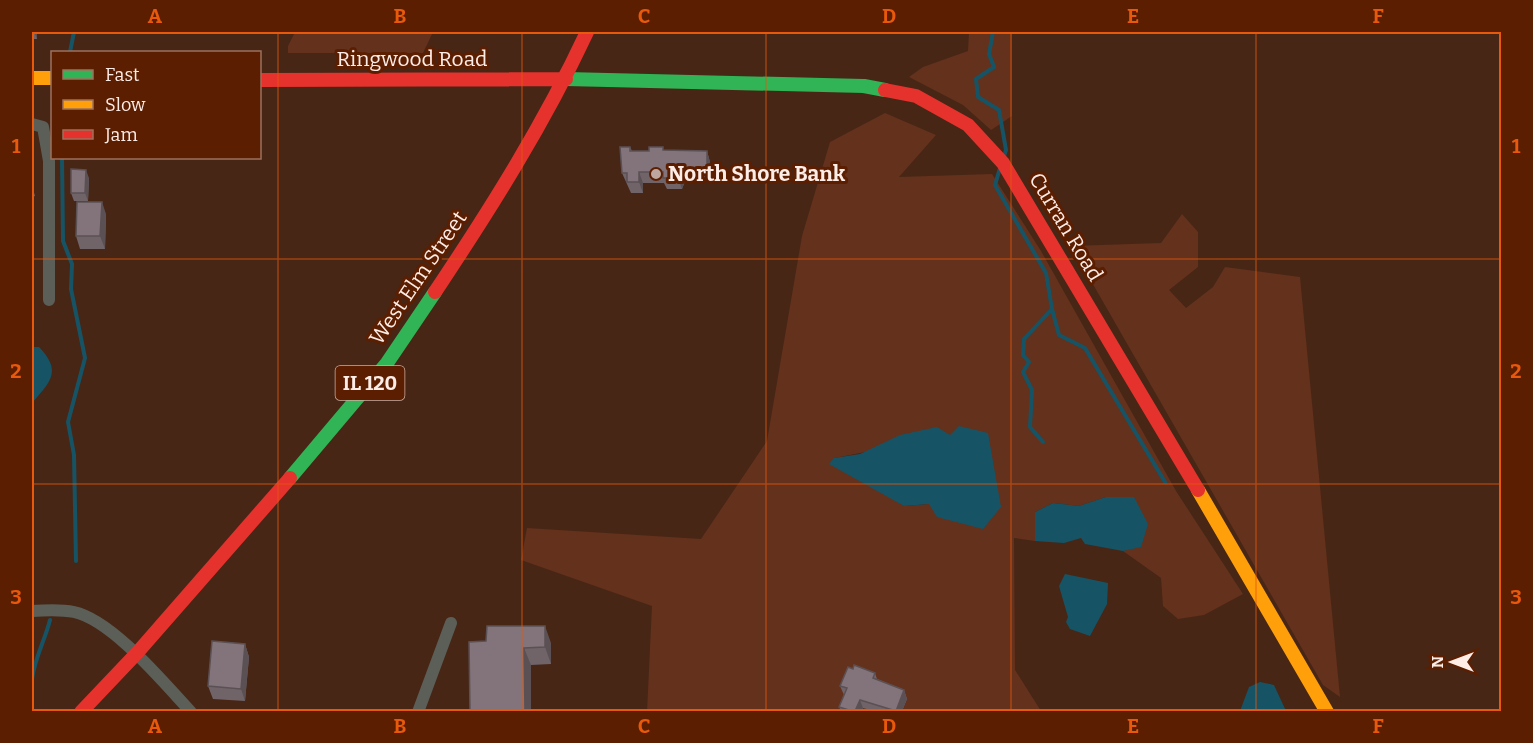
<svg xmlns="http://www.w3.org/2000/svg" width="1533" height="743" viewBox="0 0 1533 743" font-family="Bitter,serif">
	<style>
		.green { fill: #64311c; fill-rule: evenodd }
		.water { fill: #165465 }
		.lines { fill: none; stroke-linecap: round; stroke-linejoin: round }
		.stream { stroke: #165465; stroke-width: 4 }
		.street { stroke: #5b5f57; stroke-width: 12 }
		.fast { stroke: #30b455; stroke-width: 14 }
		.slow { stroke: #ff9f0a; stroke-width: 14 }
		.jam { stroke: #e5322d; stroke-width: 14 }
		.wall { fill: #706469 }
		.shaded-wall { fill: #5b5155 }
		.building { fill: #82747a; stroke: #5b5155; stroke-width: 1.5 }
		.grid { fill: none; stroke: #e8590c; stroke-width: 1.5; stroke-opacity: 0.55 }
		.poi-dot { fill: #bea79e; stroke: #5c1e01; stroke-width: 2 }
		.labels { text-anchor: middle; dominant-baseline: central; stroke-width: 6; stroke-linejoin: round; paint-order: stroke }
		.shield { fill: #5c1e01; stroke: #cdafa2; stroke-width: 1.5 }
		.shield-label { font-size: 20px; font-weight: bold; fill: #feede7 }
		.street-label { font-size: 21px; fill: #feede7; stroke: #5c1e01 }
		.poi-label { font-size: 21px; font-weight: bold; fill: #feede7; stroke: #5c1e01; text-anchor: start }
		.neatline { fill: none; stroke: #e8590c; stroke-width: 2 }
		.grid-label { font-size: 20px; text-anchor: middle; font-weight: bold; fill: #e8590c }
	</style>
	<rect width="100%" height="100%" fill="#472616"/>
	<path class="green" d="M295,32H433L423,53H288V46Z
		M969,32H1012V116L991,130L963,105L909,77L923,67L968,51Z
		M885,113L936,135L899,177L992,174L1041,251L1176,491L1243,594L1204,615L1178,619L1163,606L1161,578L1123,551L1141,546L1106,497L1079,506L1053,503L1035,512V541L1014,538L1015,670L1041,711L647,712L652,606L521,560L527,528L701,539L767,441L802,236L830,142ZM950,435L929,504L904,506L835,458Z
		M1182,214L1198,232V267L1169,290L1186,308L1213,287L1225,267L1300,277L1340,697L1323,685L1071,246L1161,243Z"/>
	<path class="water" d="M32,347H39C62,371 51,381 32,403Z
		M959,426L988,433L1001,507L983,529L937,517L929,504L904,506L829,464L834,458L860,454L900,435L937,427L950,435Z
		M1106,497H1134L1148,524L1141,547L1123,551L1085,544L1081,538L1064,543L1035,541V512L1053,503L1079,506Z
		M1065,574L1108,583L1107,604L1090,636L1070,629L1066,622L1068,617L1059,586Z
		M1260,682L1274,685L1286,711H1240L1249,687Z"/>
	<g class="lines">
		<path class="stream" d="M993,32L989,54L994,67L976,79L978,97L999,110L1006,150L1004,156
			M70,52L74,32
			M62,158L63,241L72,264L71,289L85,358L68,422L74,455L76,561
			M1000,168L995,185L1046,273L1052,309L1024,339L1023,355L1029,362L1023,372L1032,390L1030,427L1043,442
			M1052,309L1059,335L1085,348L1165,482
			M32,679C35,657 45,640 50,620"/>
		<path class="street" d="M32,124L43,127L49,161V300
			M32,611C45,610 60,609 74,612C112,620 164,683 191,712
			M418,712L451,623"/>
		<path class="fast" d="M566,79L864,86L885,90
			M290,478L387,363L435,292"/>
		<path class="slow" d="M32,78H52
			M1198,490L1327,712"/>
		<path class="jam" d="M260,80L566,79
			M885,90L916,96L968,125L1003,163L1198,490
			M435,292C491,208 544,124 587,32
			M81,712L137,653L290,478"/>
	</g>
	<path class="wall" d="M32,32H37V39H32Z
		M630,147L632,151H707L710,162V181H685L682,189H667L664,183H643V193H631L622,173Z
		M89,178L88,201H74L71,193Z
		M32,186L35,196L32,197Z
		M106,214L105,249H80L76,236Z
		M486,641L551,643V664L531,665V711H470Z
		M245,644L249,657L245,701L213,699L208,686Z
		M853,669L875,673L877,679L904,690L907,699L902,711H874L863,708L862,711H841L839,707L844,695L840,686Z"/>
	<path class="shaded-wall" d="M34,32H37V39Z
		M707,151L710,162V181L707,170Z
		M86,170L89,178L88,201L85,193Z
		M681,170L685,181L682,189L678,178Z
		M639,172L643,183V193L639,182Z
		M102,202L106,214L105,249L100,236Z
		M32,237L33,243L32,299Z
		M545,626L551,643V664L545,647Z
		M245,644L249,657L245,701L241,689Z
		M524,648L531,665V711H525Z
		M904,690L907,699L902,711H896Z
		M860,700L863,708L862,711H855Z"/>
	<path class="building" d="M620,147H630V151H649V147H663V150L707,151V170H681L678,178H663V172H639V182H627V173H622Z
		M71,169L86,170L85,193H71Z
		M77,202H102L100,236H76Z
		M487,626H545V647L524,648L525,711H470L469,642L486,641Z
		M212,641L245,644L241,689L208,686Z
		M854,665L875,673L873,678L904,690L896,711L860,700L855,711H852L839,707L847,688L840,686L848,667L853,669Z"/>
	<path class="grid" d="M278,32V712M522,32V712M766,32V712M1011,32V712M1256,32V712M32,259H1502M32,484H1502"/>
	<circle class="poi-dot" cx="656" cy="174" r="6"/>
	<g class="labels">
		<rect class="shield" x="335.5" y="366" width="69" height="34" rx="4.5"/>
		<g class="shield-label">
			<text x="370" y="383">IL 120</text>
		</g>
		<g class="street-label">
			<text x="412" y="59">Ringwood Road</text>
			<text transform="translate(1066 227) rotate(59)">Curran Road</text>
			<text transform="translate(418 278) rotate(-56)">West Elm Street</text>
		</g>
		<g class="poi-label">
			<text x="668" y="174">North Shore Bank</text>
		</g>
	</g>
	<rect width="1533" height="743" fill="none" stroke="#5c1e01" stroke-width="66"/>
	<rect x="51" y="51" width="210" height="108" fill="#5c1e01" stroke="#9d715d" stroke-width="1.5"/>
	<rect x="63" y="70" width="30" height="9" fill="#30b455" stroke="#9d715d" stroke-width="1.5"/>
	<text x="105" y="81" font-size="18" fill="#feede7">Fast</text>
	<rect x="63" y="100" width="30" height="9" fill="#ff9f0a" stroke="#9d715d" stroke-width="1.5"/>
	<text x="105" y="111" font-size="18" fill="#feede7">Slow</text>
	<rect x="63" y="130" width="30" height="9" fill="#e5322d" stroke="#9d715d" stroke-width="1.5"/>
	<text x="105" y="141" font-size="18" fill="#feede7">Jam</text>
	<g transform="translate(1452 662) rotate(270)" stroke="#5c1e01" stroke-width="4.5" paint-order="stroke">
	<path d="M0-4.5L10 22L0 15L-10 22Z" fill="#feede7"/>
	<text y="-9" font-size="16" font-weight="bold" text-anchor="middle" fill="#feede7">N</text>
	</g>
	<rect x="33" y="33" width="1467" height="677" class="neatline"/>
	<g class="grid-label">
		<text x="155" y="23">A</text>
		<text x="400" y="23">B</text>
		<text x="644" y="23">C</text>
		<text x="889" y="23">D</text>
		<text x="1133" y="23">E</text>
		<text x="1378" y="23">F</text>
		<text x="16" y="153">1</text>
		<text x="1516" y="153">1</text>
		<text x="16" y="378">2</text>
		<text x="1516" y="378">2</text>
		<text x="16" y="604">3</text>
		<text x="1516" y="604">3</text>
		<text x="155" y="733">A</text>
		<text x="400" y="733">B</text>
		<text x="644" y="733">C</text>
		<text x="889" y="733">D</text>
		<text x="1133" y="733">E</text>
		<text x="1378" y="733">F</text>
	</g>
</svg>
